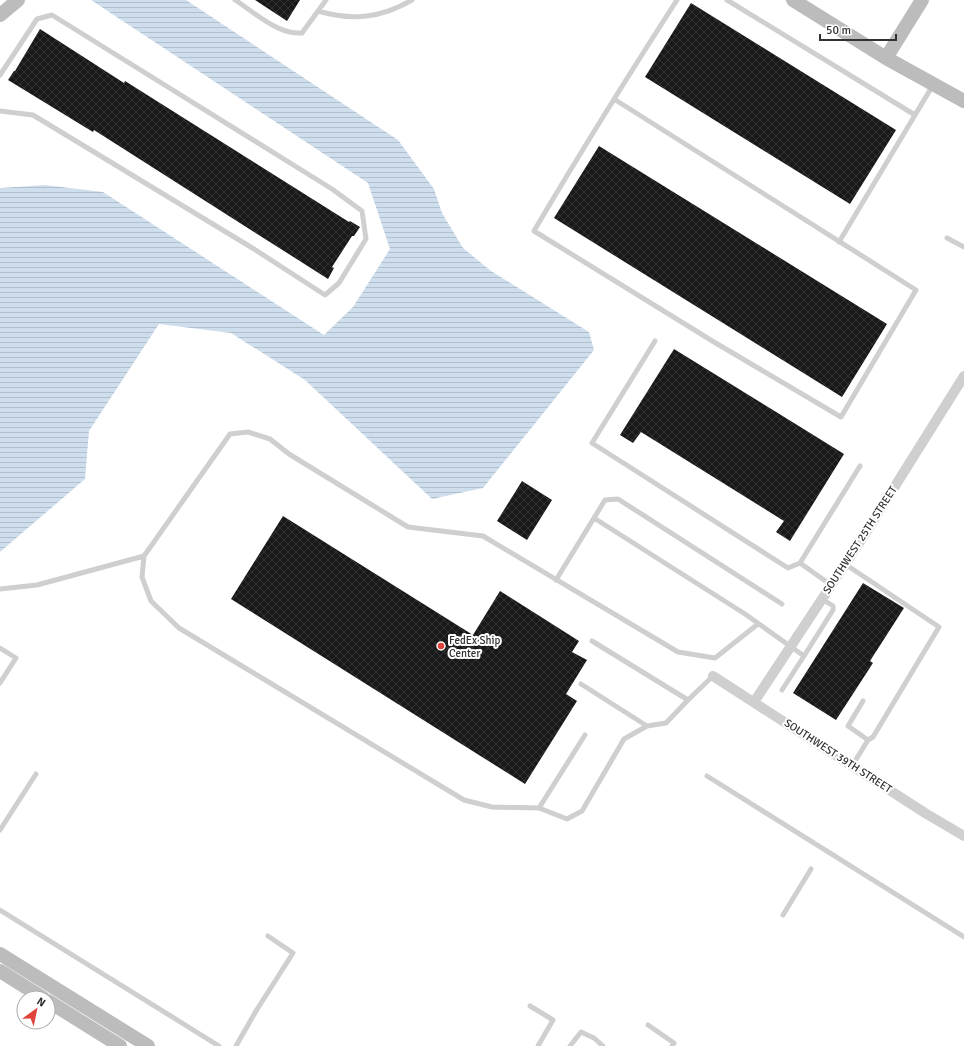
<svg xmlns="http://www.w3.org/2000/svg" width="964" height="1046" viewBox="0 0 964 1046" font-family="Signika,sans-serif">
	<style>
		.water { fill: url(#water-rules) }
		.building { fill: url(#building-cross-hatch) }
		.lines { fill: none; stroke-linecap: round; stroke-linejoin: round }
		.lane { stroke: #cfcfcf; stroke-width: 5 }
		.street { stroke: #cfcfcf; stroke-width: 10 }
		.secondary { stroke: #bcbcbc; stroke-width: 14 }
		.poi-dot { fill: #e2423c; stroke: #fff; stroke-width: 1.5 }
		.labels { text-anchor: middle; dominant-baseline: central; stroke-width: 4; stroke-linejoin: round; paint-order: stroke }
		.street-label { font-size: 11px; fill: #323232; stroke: #fff }
		.poi-label { font-size: 11px; fill: #323232; stroke: #fff; text-anchor: start }
	</style>
	<defs>
		<pattern id="water-rules" width="6" height="5" patternUnits="userSpaceOnUse"><rect width="6" height="5" fill="#cfdeed"/><path d="M0 2.5h6" fill="none" stroke="#b2bfcc"/></pattern>
		<pattern id="building-cross-hatch" width="8" height="8" patternUnits="userSpaceOnUse"><rect width="8" height="8" fill="#191919"/><path d="M0 0l8 8M0 8l8-8" fill="none" stroke="#323232"/></pattern>
	</defs>
	<rect width="100%" height="100%" fill="#fff"/>
	<path class="water" d="M91,0H186L398,140L434,189L442,213L463,248L491,271L589,332L594,350L483,488L432,499L305,380L231,333L159,324L89,431L85,479L0,552V188L45,185L103,192L324,335L353,307L390,249L368,183Z"/>
	<path class="building" d="M255,0H300L287,21Z
		M691,3L896,130L850,204L645,77Z
		M40,29L124,83L125,81L349,222L350,221L360,227L354,236H352L332,267L334,268L328,279L94,130L93,132L8,80L14,71H15Z
		M599,146L887,324L842,397L554,218Z
		M674,349L844,454L790,541L776,532L784,521L641,432L633,443L620,435Z
		M522,481L552,500L527,540L497,521Z
		M283,516L473,635L500,591L579,641L572,652L587,660L566,694L577,701L525,784L231,599Z
		M863,583L904,608L870,661L873,663L836,720L793,693Z"/>
	<g class="lines">
		<path class="lane" d="M235,0C254,12 278,35 302,33L326,0
			M727,0L915,115
			M318,11C353,21 381,18 412,0
			M0,75L37,19L52,15L332,189L362,211L366,239L339,283L325,295L254,249L33,115L0,111
			M614,99L916,290L841,417L714,342L534,231C580,153 628,76 677,0
			M947,238L964,247
			M839,242L933,85
			M655,341L592,443L788,568L800,563
			M594,518L745,614L804,656L833,610V606L822,599
			M845,564L939,627L873,737L868,740L852,766
			M556,580L605,500L618,499L782,604
			M831,585L800,563L860,466
			M0,589L37,585L144,556
			M592,641L688,700L713,676
			M0,648L16,658L0,683
			M581,684L647,726L666,723L688,700
			M782,690L804,656
			M863,701L848,726L868,740
			M585,735L539,808L567,819L582,811L624,739L647,726
			M707,776L964,937
			M539,808L492,807L464,800L179,628L151,601L142,577L144,556L230,434L248,432L270,439L289,454L408,527L483,536L678,652L715,658L758,624
			M0,830L36,774
			M0,910L219,1046
			M783,915L811,869
			M530,1006L553,1020L538,1046
			M648,1025L674,1043L672,1046
			M236,1046L256,1011L293,953L268,936
			M570,1046L581,1032L594,1038L603,1046"/>
		<path class="street" d="M713,676L925,813L964,836
			M754,702L865,534L964,376"/>
		<path class="secondary" d="M793,0L886,58L964,101
			M0,15L18,0
			M886,58L922,0
			M0,954L148,1046
			M0,971L43,998
			M48,1001L120,1046"/>
	</g>
	<circle class="poi-dot" cx="441" cy="646" r="4"/>
	<g class="labels">
		<g class="street-label">
			<text transform="translate(860 540) rotate(-57)">SOUTHWEST 25TH STREET</text>
			<text transform="translate(838 756) rotate(33)">SOUTHWEST 39TH STREET</text>
		</g>
		<g class="poi-label">
			<text x="449" y="640">FedEx Ship<tspan x="449" dy="13">Center</tspan></text>
		</g>
	</g>
	<g transform="translate(36 1010) rotate(33)"><circle r="19" fill="#ffffff" stroke="#adadad"/>
	<path d="M0-3L7 15L0 10L-7 15Z" fill="#e2423c"/>
	<text y="-6" font-size="11" font-weight="bold" text-anchor="middle" fill="#323232">N</text>
	</g>
	<path d="M820 34v6h76v-6" fill="none" stroke="#323232" stroke-width="2"/>
	<text x="826" y="34" font-size="12" fill="#323232" stroke="#ffffff" stroke-width="3" paint-order="stroke">50 m</text>
</svg>
